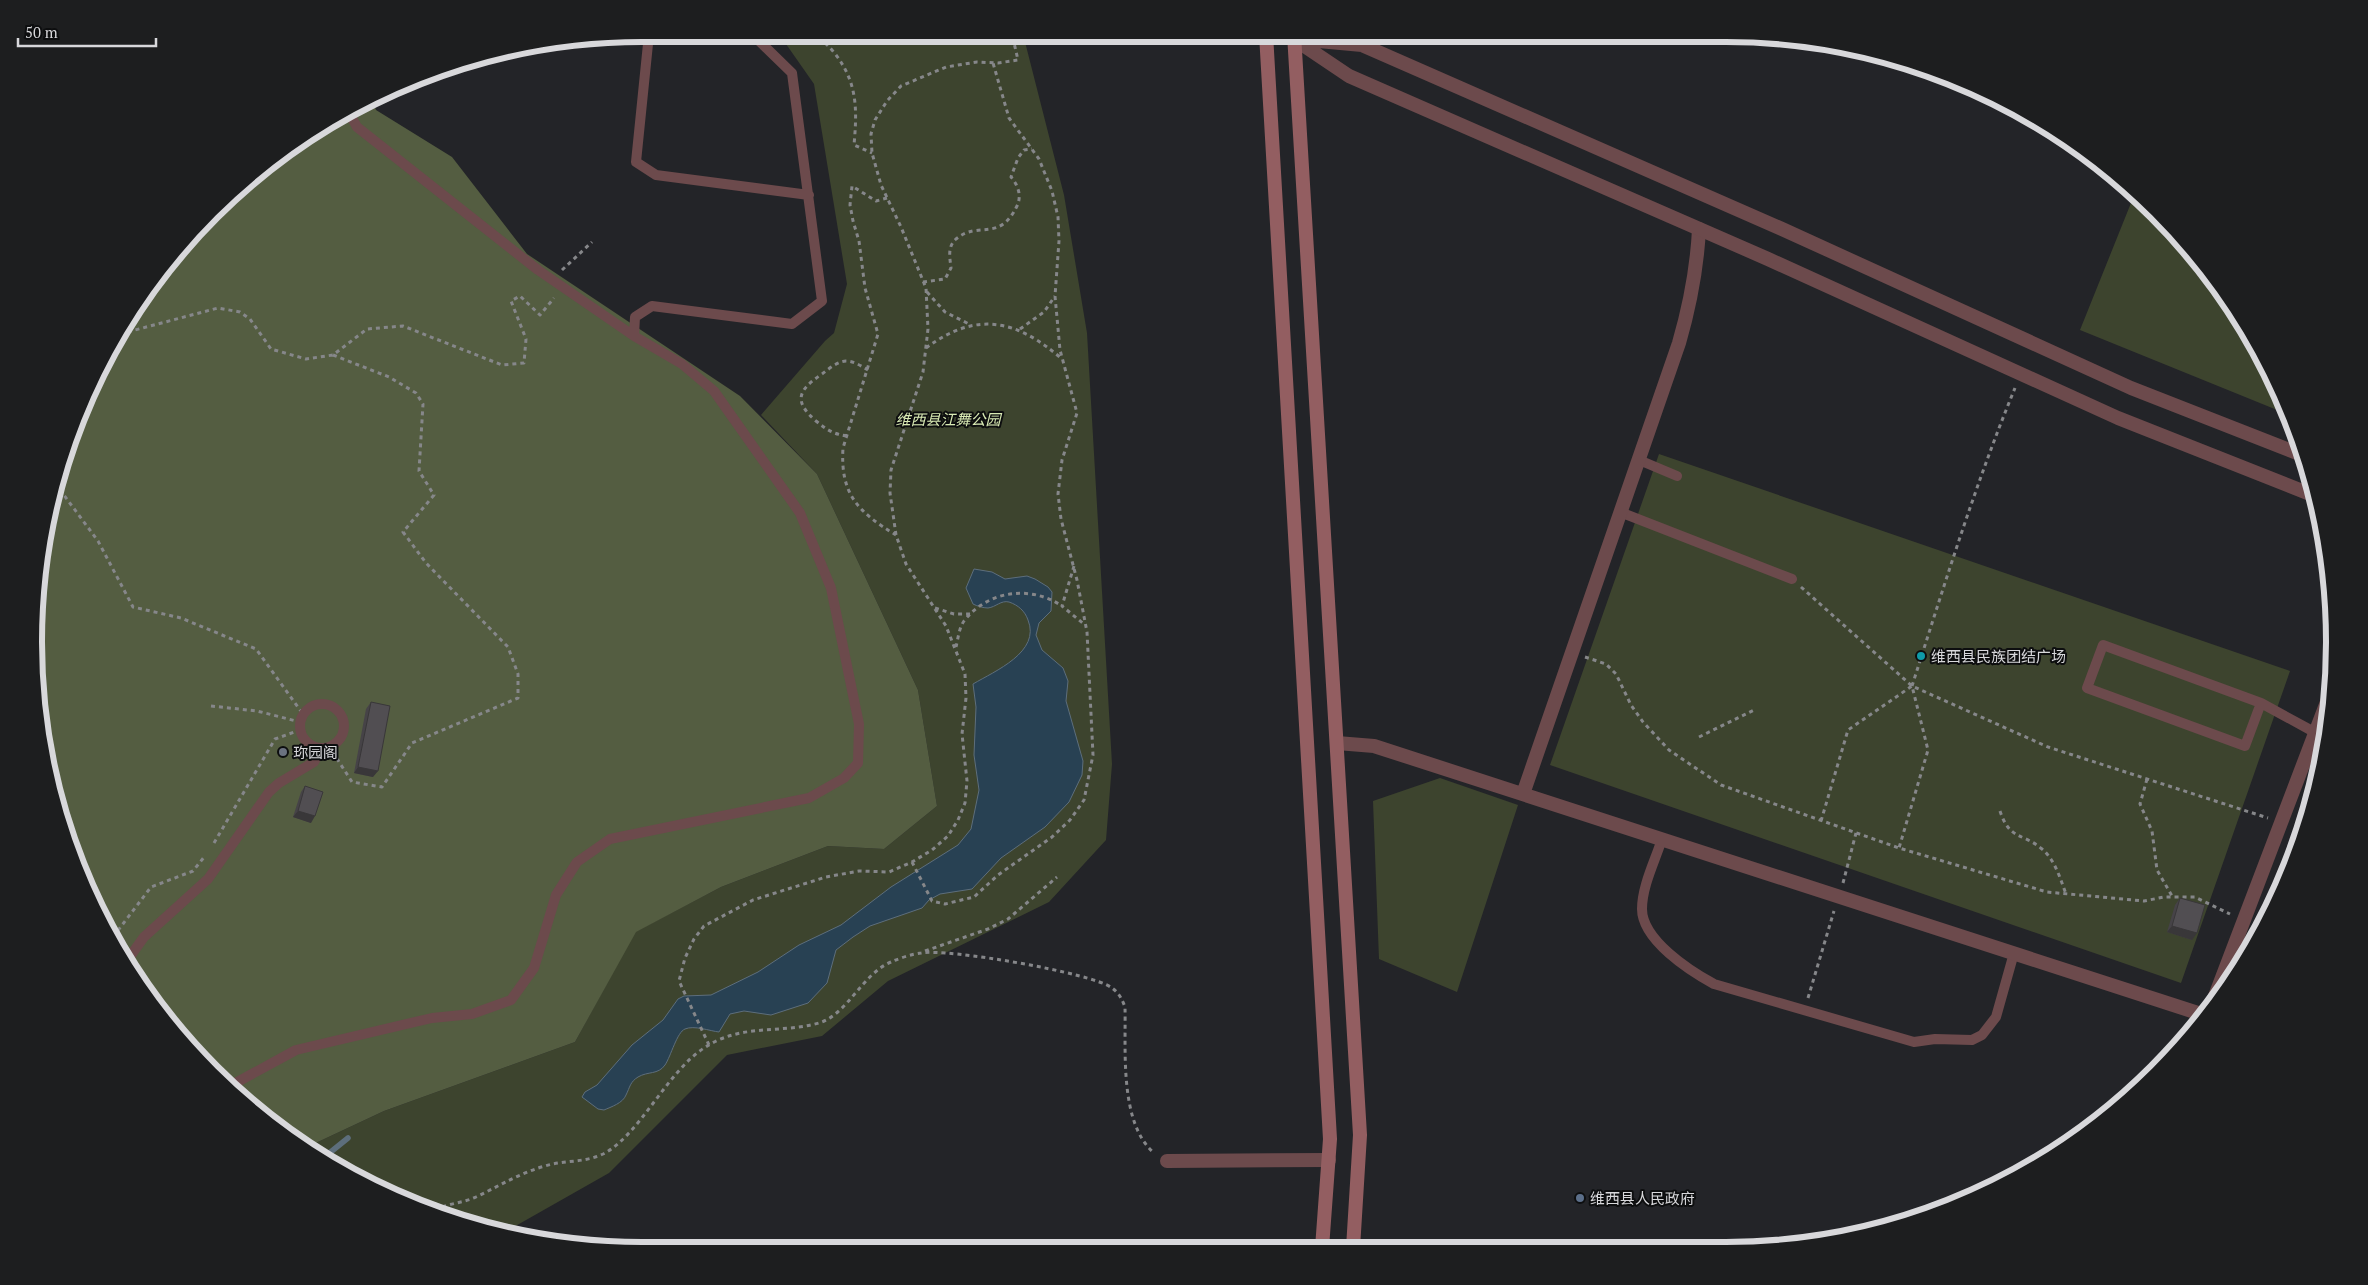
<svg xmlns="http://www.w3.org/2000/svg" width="2368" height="1285" viewBox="0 0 2368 1285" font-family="'PT Serif','Noto Sans SC',serif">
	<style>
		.green { fill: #3d442e }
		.forest { fill: #545d41 }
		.water { fill: #284153; stroke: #5d6e7c }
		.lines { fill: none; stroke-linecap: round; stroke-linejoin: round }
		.stream { stroke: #5d6e7c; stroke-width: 5.5 }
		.path { stroke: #86878a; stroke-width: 3; stroke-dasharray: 4 4; stroke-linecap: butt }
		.service { stroke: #6c4a4c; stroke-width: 10 }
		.minor { stroke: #6c4a4c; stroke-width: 14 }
		.tertiary { stroke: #6c4a4c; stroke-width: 14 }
		.secondary { stroke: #935e61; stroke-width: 14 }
		.wall { fill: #464347 }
		.shaded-wall { fill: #393739 }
		.building { fill: #514e52; stroke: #393739 }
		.culture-dot { fill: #0f9aa8; stroke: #0d0e0f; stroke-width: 2 }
		.worship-dot { fill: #6b7280; stroke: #0d0e0f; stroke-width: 2 }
		.service-dot { fill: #5c6f8a; stroke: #0d0e0f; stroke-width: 2 }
		.labels { text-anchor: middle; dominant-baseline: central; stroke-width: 4; stroke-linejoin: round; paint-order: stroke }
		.park-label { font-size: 15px; font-style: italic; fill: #d9eab4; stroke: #0d0e0f }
		.poi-label { font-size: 15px; fill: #d8d8db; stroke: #0d0e0f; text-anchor: start }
		.rim { fill: none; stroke: #d8d8db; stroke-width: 6 }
	</style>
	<rect width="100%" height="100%" fill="#232428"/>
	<path class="green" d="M779,34H1023L1064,195L1087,333L1112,764L1106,840L1049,902L888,981L822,1036L727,1055L609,1173L503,1233L485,1230L338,1170L305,1148L384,1111L575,1042L635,932L721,887L828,846L884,849L937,806L918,690L817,474L761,415L825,341L834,333L847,284L814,84Z
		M2135,193L2208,272L2271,373L2287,414L2080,330Z
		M1659,454L2290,671L2181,983L1550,765Z
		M1440,778L1518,805L1457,992L1379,959L1373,801Z"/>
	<path class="forest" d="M372,100L376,110L452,157L527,254L740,396L817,474L918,690L937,806L884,849L828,846L721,887L636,932L575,1042L384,1111L305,1148L272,1125L185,1044L136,980L80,876L54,800L35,683V602L54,485L80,409L136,305L185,241L272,160L338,115Z"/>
	<path class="water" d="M974,569L992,572L1005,579L1027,576L1035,579L1048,587L1052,592L1051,611L1039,623L1036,635L1042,650L1063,668L1068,681L1066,701L1083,761L1082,775L1069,802L1045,827L1001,858L972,889L940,894L929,900L922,908L870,926L853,937L836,950L827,983L808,1003L771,1015L744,1011L730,1014L719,1032C710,1031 694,1025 685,1029C677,1032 671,1056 665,1065C658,1075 648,1071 638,1077C630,1082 630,1087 626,1095C623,1103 611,1107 604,1110L598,1109L582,1097L585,1092L597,1085L632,1045L663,1020L678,999L684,996L711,995L758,972L799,945L841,925L891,887L958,845L971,829L979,790L974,755L976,707L973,684C995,671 1041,652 1028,620C1025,611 1018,605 1009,602C1001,600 996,607 988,608C983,608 977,606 973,604L966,588Z"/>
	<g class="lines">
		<path class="stream" d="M322,1159L348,1138"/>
		<path class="path" d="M812,34C822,39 829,46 836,55C858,84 857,111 854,145L872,153
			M887,198L876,201L852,186L850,205L853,221L859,241L865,288L878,334L843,448C840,494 858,512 896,535
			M562,270L592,242
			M923,282L945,279L951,268C950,258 947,247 956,239C979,220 999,243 1017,206C1022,196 1018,185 1011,177L1018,158L1024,150L1032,149
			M927,292L945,312L971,325
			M1020,329L1044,312L1055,296
			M120,334L218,308L240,312L250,319L271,349L306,359L333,355L367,329L403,326L502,365L524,363L526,339L511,301L520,296L540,315L554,298
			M926,348C977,310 1017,320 1062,359
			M333,355L389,377L416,393L423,404L419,471L434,495L403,532L426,563L508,647L518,674V698L412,743L382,787L352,782L334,754
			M847,436C833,434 827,430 816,421C793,401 798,390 822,374C829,369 836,362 846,361C854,361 861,366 868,370
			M55,483L98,541L133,607L181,618L256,649L303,714
			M1074,566L1062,606L1085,625
			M1801,587L1912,686L2048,747L2268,818
			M935,608L954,614H971
			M956,647C958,639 959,628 964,621C988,590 1031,585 1062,606
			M1585,657L1606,664L1616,674L1631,705L1643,722L1669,750L1721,785L1899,848L2047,892L2144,901L2164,897H2195L2230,914
			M1912,686C1944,586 1975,485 2015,388
			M211,706L257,711L300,722
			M1699,737L1754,710
			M2147,779L2140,804L2152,831L2157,870L2172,896
			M2000,811C2010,841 2022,832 2042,849C2055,860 2060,878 2066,894
			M1821,821L1848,730L1912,686L1928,750L1899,848
			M214,843L275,739L300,730
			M912,862L932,901L945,904L974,897L998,875L1052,837L1070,820L1084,800L1093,755L1087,632L1077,580L1061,519L1058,494L1062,460L1077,413L1060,350L1055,296L1059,241L1058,217L1052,191L1039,159L1009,118L993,63
			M1843,883L1856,833
			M113,937L151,887L193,871L205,856
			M925,951L988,929L1008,919L1057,877
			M1808,998L1834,911
			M709,1045L679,981L685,958L694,939L704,926L753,900L826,877L859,871L889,872L912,862L932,850L948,836L958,820L965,803L967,781L962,734L966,698L965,674L946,626L906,564L896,535L890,493L891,470L923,372L928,329L926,288L901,227L881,185L872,153L871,134L875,120L887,101L901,86L946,67L977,62L998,63L1018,60L1012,34
			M435,1210C449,1203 463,1203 476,1197C499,1186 520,1173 545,1166C564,1160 584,1163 603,1154C640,1135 666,1073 704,1048C741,1023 780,1034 819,1023C848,1014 862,974 891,962C900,958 912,954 921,953C947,948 1093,973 1112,988C1119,993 1122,999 1125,1007C1126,1049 1119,1123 1154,1153"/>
		<path class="service" d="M649,34L636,162L656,175L809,195
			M348,111L357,127L538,270L634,336
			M1639,460L1677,476
			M1620,512L1792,579
			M2103,645L2261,703L2245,746L2087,688Z
			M2261,703L2316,733
			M300 726a22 22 0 1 1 44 0a22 22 0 1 1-44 0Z
			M1662,839C1655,861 1642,886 1642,909C1642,940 1690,971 1714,984L1914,1042L1935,1039L1972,1040L1982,1035L1996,1017L2014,953
			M126,962L144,937L208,879L269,792L279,783L314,762L322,748
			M230,1086L296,1050L432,1018L472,1014L511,1000L534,968L556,895L577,862L610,839L809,798L844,778L858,763L859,724L831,588L800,513L714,391L682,364L634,336L635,317L652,306L792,324L822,301L792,73L752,34"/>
		<path class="minor" d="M1337,743L1374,746L2204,1015
			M1523,794L1679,343C1690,305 1697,269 1699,229
			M1167,1161L1329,1160"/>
		<path class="tertiary" d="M1294,39L1349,76L1768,259L2118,418L2315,496
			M1297,39L1362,45L1782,229L2131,388L2302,455
			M2212,1004L2330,694"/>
		<path class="secondary" d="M1266,34L1330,1139L1322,1248
			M1294,34L1360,1135L1353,1248"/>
	</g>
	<path class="wall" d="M371,702L373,777L354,773L366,709Z
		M305,786L311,823L293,817L301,792Z
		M2180,898L2192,940L2167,932L2175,905Z"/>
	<path class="shaded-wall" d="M358,767L378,771L373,777L354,773Z
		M298,811L315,816L311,823L293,817Z
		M2172,926L2197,933L2192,940L2167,932Z"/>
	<path class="building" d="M371,702L390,706L378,771L358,767Z
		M305,786L323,792L315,816L298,811Z
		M2180,898L2205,905L2197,933L2172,926Z"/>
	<circle class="culture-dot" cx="1921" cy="656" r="5"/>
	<circle class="worship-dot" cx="283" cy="752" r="5"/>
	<circle class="service-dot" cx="1580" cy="1198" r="5"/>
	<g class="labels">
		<g class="park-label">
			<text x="948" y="419">维西县江舞公园</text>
		</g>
		<g class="poi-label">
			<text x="1931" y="656">维西县民族团结广场</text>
			<text x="293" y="752">珎园阁</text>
			<text x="1590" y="1198">维西县人民政府</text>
		</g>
	</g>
	<path d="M0 0H2368V1285H0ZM642 42H1726A600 600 0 0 1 2326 642V642A600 600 0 0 1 1726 1242H642A600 600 0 0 1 42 642V642A600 600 0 0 1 642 42Z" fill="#1d1e1f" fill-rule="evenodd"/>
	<path class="rim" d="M642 42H1726A600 600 0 0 1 2326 642V642A600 600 0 0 1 1726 1242H642A600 600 0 0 1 42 642V642A600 600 0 0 1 642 42Z"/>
	<path d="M18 38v8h138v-8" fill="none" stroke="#d8d8db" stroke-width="2.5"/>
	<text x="25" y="38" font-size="15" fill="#d8d8db" stroke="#0d0e0f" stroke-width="4" paint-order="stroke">50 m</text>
</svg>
